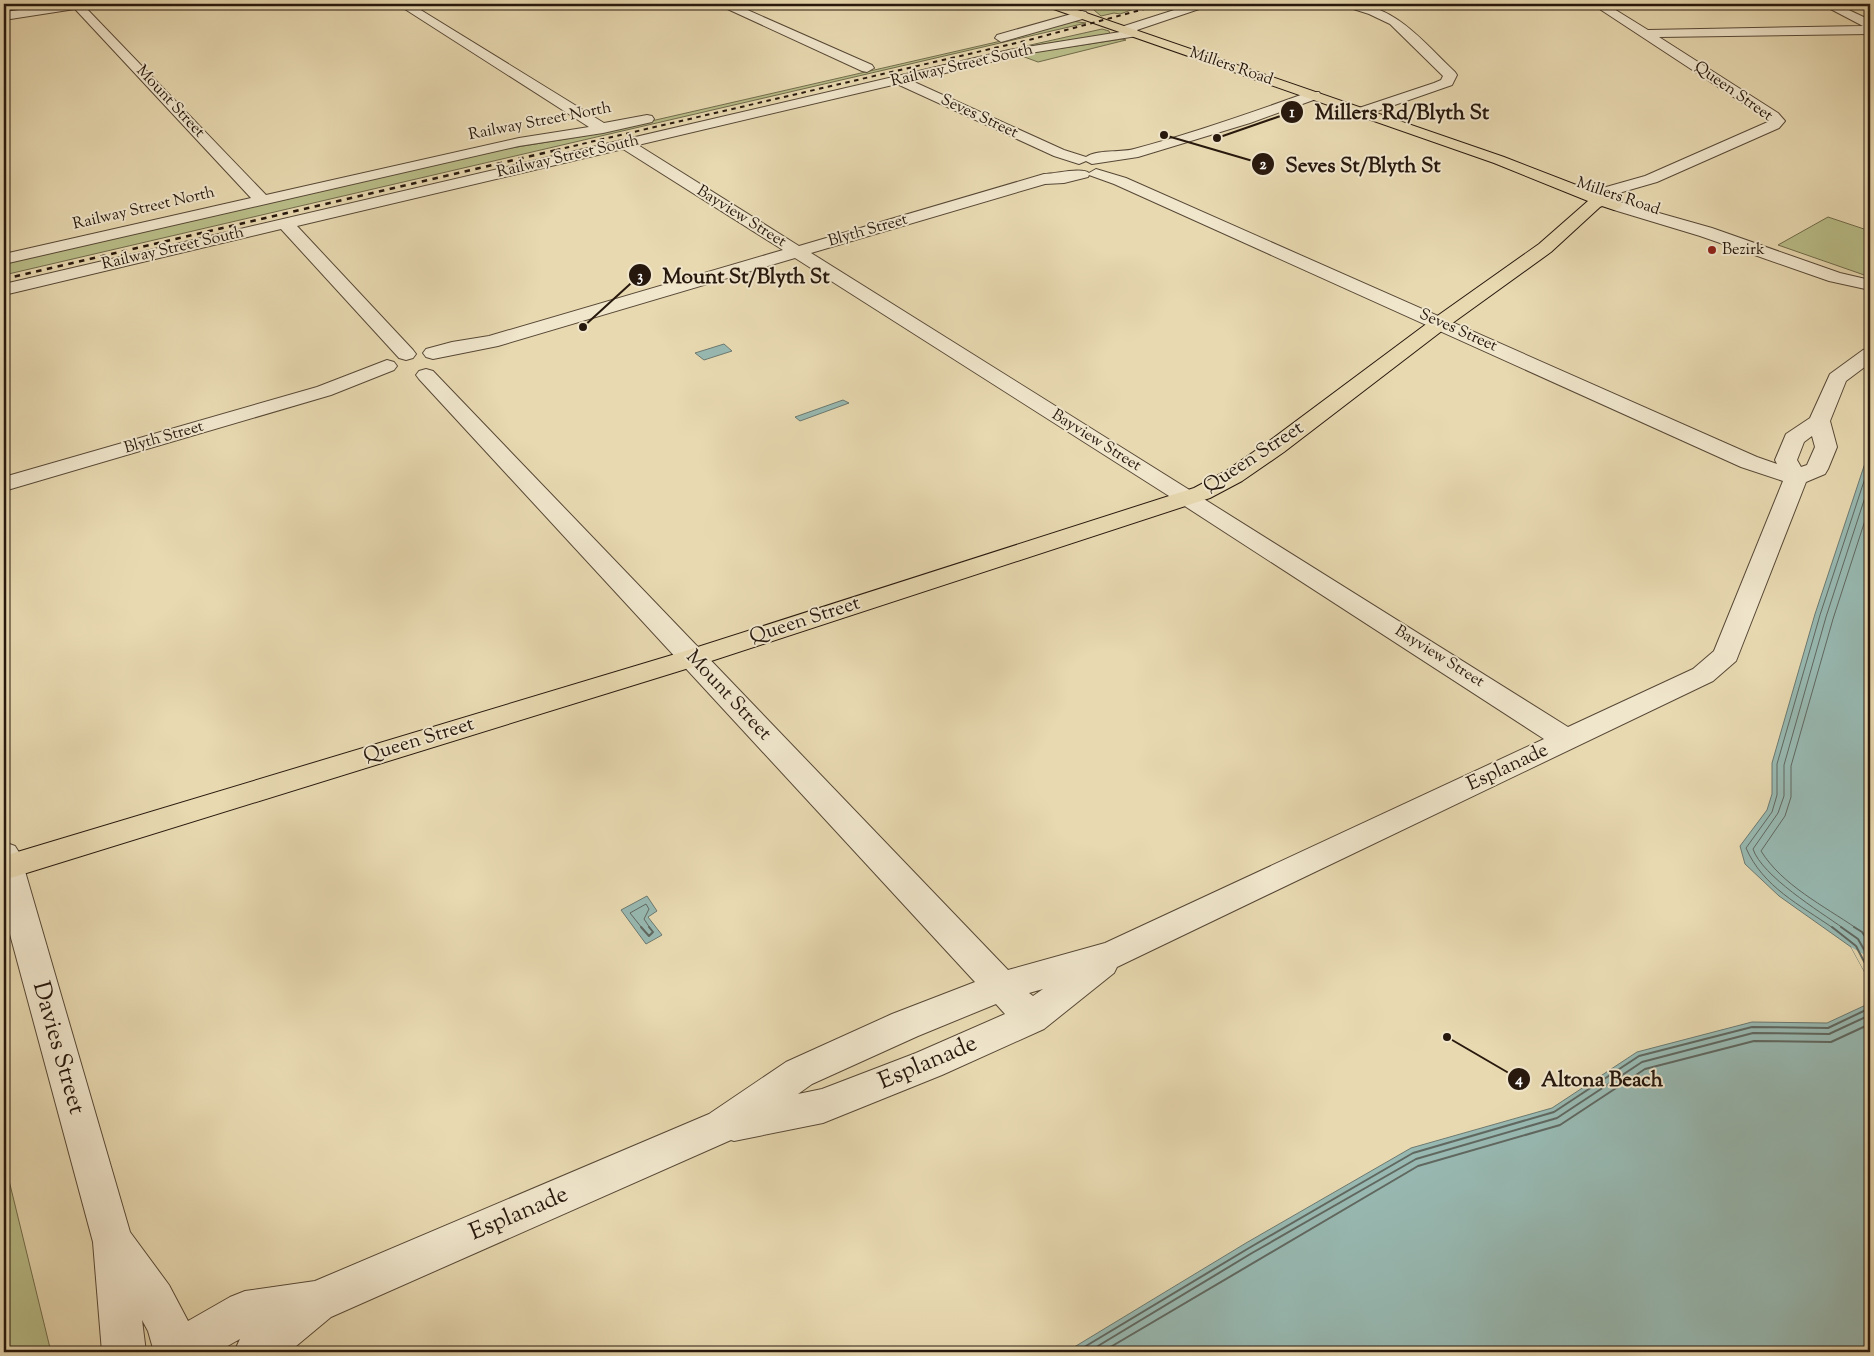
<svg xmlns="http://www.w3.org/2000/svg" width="1874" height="1356" viewBox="0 0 1874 1356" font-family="'Sorts Mill Goudy',serif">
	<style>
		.green { fill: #b9be89; stroke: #706b4b }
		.water { fill: #98b9b2; stroke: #6b7970 }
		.pier { fill: #e8d9b1 }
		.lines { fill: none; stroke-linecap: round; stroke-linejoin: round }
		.shore-far1 { stroke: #606860; stroke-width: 1 }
		.shore { stroke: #606860; stroke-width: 2 }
		.minor-casing { stroke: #574836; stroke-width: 2 }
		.major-casing { stroke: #27180d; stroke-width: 2 }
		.minor { fill: #f0e6cc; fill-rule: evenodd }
		.major { fill: #e8d9b1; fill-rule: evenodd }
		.rail-far1 { stroke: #27180d; stroke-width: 2; stroke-dasharray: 4.5 4.5; stroke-linecap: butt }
		.rail { stroke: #27180d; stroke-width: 2.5; stroke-dasharray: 5.5 5.5; stroke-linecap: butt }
		.poi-dot { fill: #8f2418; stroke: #f0e6cc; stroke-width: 2 }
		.labels { text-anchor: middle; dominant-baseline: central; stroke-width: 4; stroke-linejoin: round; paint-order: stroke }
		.far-street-label { font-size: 16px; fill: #27180d; stroke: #f0e6cc }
		.far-poi-label { font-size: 16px; fill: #27180d; stroke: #f0e6cc; text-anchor: start }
		.street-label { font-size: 20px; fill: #27180d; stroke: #f0e6cc }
		.near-street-label { font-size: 24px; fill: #27180d; stroke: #f0e6cc }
		.leader { fill: none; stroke: #27180d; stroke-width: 2 }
		.callout-dot { fill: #27180d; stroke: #f0e6cc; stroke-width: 2 }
		.mark-label { font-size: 15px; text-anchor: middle; font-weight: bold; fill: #fff }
		.callout-label { font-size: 21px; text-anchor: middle; font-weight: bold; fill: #27180d; stroke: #f0e6cc; stroke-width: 4; stroke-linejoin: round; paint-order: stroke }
	</style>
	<rect width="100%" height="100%" fill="#e8d9b1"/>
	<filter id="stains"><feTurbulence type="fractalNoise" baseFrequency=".004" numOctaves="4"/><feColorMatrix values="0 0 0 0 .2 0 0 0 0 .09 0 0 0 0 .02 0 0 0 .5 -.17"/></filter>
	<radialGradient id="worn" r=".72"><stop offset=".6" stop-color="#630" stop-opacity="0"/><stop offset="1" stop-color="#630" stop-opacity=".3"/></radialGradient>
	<path class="green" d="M1109,4H1148L1120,14L1114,13L1101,16L1094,10Z
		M1071,21L1086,23L4,275V262L493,151L590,135L1023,36Z
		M1102,29L1109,31L1110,34L1017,48Z
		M1122,39L1126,40L1038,62L1019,55L915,80L1010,56Z
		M1828,217L1870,231V277L1778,245Z
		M4,1160L51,1352H4Z"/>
	<path class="water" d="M724,344L732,351L704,360L695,353Z
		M843,400L849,403L800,421L795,417Z
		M1870,448V1352H1066L1246,1243L1411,1148L1552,1108L1637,1052L1752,1022L1827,1023L1868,1004L1869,980L1851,947L1779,896L1745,864L1740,846L1767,810L1772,794V763L1815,614Z
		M647,896L657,911L648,917L662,935L646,944L621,910Z"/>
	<path class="pier" d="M1851,947L1870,958V1005L1868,1004L1869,980Z"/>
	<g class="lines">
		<path class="shore-far1" d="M642,928L630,913L646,904L649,909L644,919L650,928
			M1833,928C1800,905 1763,887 1746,848L1772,812L1777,795V764L1820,615L1870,463
			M1843,928C1819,911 1762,876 1753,849L1778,813L1784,796V765L1826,617L1870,482
			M1856,928C1824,906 1782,885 1761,851L1785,816L1791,797V766L1833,619L1870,505"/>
		<path class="shore" d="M641,927L649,936L653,932L649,927
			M1832,927L1856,946L1870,973
			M1841,927L1858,939L1870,960
			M1854,927L1862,932L1870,944
			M1076,1352L1249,1248L1413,1153L1554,1112L1639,1056L1752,1027L1828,1028L1870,1008
			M1088,1352L1252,1253L1416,1159L1557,1118L1642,1062L1753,1033L1829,1034L1870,1015
			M1102,1352L1418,1166L1560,1125L1645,1069L1754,1041L1831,1042L1870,1024"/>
		<defs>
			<path id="minor" d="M64,4H93L91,6L86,8L266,195L519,138L589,127L397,4H411L604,123L647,115L652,116L654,119L652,122L603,133L519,146L4,264V254L251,198L75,9L4,20V12Z
				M719,4H734L872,65L874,68L867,72L862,71L721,6Z
				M1193,4H1210L1208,6L1137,30L1139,33L1137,36L1024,54L912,81L1064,150L1086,157C1098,149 1119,153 1134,149C1193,133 1251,113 1309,92H1319L1321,95L1319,98L1250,123L1138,157L1092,164L1086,161L1079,164L1054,156L897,84L638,145L799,246L1044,174C1055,174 1082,167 1089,173L1096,169L1126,178L1757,457L1777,464L1775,460L1786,434L1810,418L1830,374L1863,350L1870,348V363L1846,381L1830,421L1837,447L1828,469L1825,474L1806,482L1736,661L1713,681L1117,967L1114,973L1044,1029L942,1075L823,1123L734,1141L731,1140L331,1317L289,1352H234L240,1339L217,1352H154L148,1331L142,1320L146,1352H102L93,1242L4,912V842L15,846L20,854L130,1232L169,1285L188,1321L230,1297L245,1291L315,1281L709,1114L786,1062L892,1014L975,982L419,379L416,375L419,371L426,369L433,371L1008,970L1105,943L1544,739L1180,503L795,258L498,346L433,359L426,357L423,353L426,349L452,342L489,336L783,250L623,149L297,226L413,350L416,354L413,358L406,360L399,358L281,229L4,295V284L1009,50L1120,32L1119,30L1121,27ZM1089,175L1114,184L1741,467L1783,481L1714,651L1693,669L1568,727L811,253L1045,184L1064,183L1088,177ZM1812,436L1815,447L1807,465L1801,467L1797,460L1804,442ZM1043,989L1033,996L1029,993ZM996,1004L1005,1014L916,1053L822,1089L798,1094L812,1084L918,1036Z
				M1342,4C1393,1 1421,40 1455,72L1457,75L1452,85L1366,115H1356L1354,112L1356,109L1434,83L1441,80L1443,76L1390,24L1369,14L1344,6Z
				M1592,4H1606L1648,30L1863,26L1821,4H1836L1870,20V34L1659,37L1778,113L1785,121L1779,128L1657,182L1605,197L1599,195L1597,192L1599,189L1645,176L1770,121Z
				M1082,11L1086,12L1088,15L1086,18L1001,42L995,38L997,35Z
				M1620,202L1712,228L1840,273L1870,280V290L1829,281L1700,236L1614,210L1612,207L1614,204Z
				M387,360L394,362L397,366L394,370L331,395L4,491V477L317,387Z"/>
			<path id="major" d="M1043,4H1060L1504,157L1597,193L1599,189H1611L1613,192L1612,199L1620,202L1622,205L1620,208L1614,210L1602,206L1600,207L1551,252L1447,327L1284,452L1242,481L1210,498L702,664L4,880V856L682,652L1194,488L1226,471L1268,442L1433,319L1539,244L1588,201L1494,163L1045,6Z"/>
		</defs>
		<use href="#minor" class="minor-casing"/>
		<use href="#major" class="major-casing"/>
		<use href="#minor" class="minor"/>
		<use href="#major" class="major"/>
		<path class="rail-far1" d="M556,150L1029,40L1163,4"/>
		<path class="rail" d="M4,279L561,149"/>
	</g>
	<circle class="poi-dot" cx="1712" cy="250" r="5"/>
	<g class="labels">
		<g class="far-street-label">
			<text transform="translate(962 66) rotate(-13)">Railway Street South</text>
			<text transform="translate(1231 67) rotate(19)">Millers Road</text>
			<text transform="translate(1733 92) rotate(35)">Queen Street</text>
			<text transform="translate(170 102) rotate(47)">Mount Street</text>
			<text transform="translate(979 117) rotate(25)">Seves Street</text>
			<text transform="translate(540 122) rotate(-11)">Railway Street North</text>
			<text transform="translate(568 157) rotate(-13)">Railway Street South</text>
			<text transform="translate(1618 197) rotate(19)">Millers Road</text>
			<text transform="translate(144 209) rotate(-13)">Railway Street North</text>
			<text transform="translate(741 217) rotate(32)">Bayview Street</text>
			<text transform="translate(868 231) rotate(-16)">Blyth Street</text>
			<text transform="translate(173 249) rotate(-13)">Railway Street South</text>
			<text transform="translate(1458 331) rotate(24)">Seves Street</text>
			<text transform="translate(164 438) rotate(-16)">Blyth Street</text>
			<text transform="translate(1096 441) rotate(32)">Bayview Street</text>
			<text transform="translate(1439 657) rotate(32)">Bayview Street</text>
		</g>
		<g class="far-poi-label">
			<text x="1722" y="250">Bezirk</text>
		</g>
		<g class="street-label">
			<text transform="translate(1254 458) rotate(-33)">Queen Street</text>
			<text transform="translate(805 621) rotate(-18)">Queen Street</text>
			<text transform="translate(728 696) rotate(47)">Mount Street</text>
			<text transform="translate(419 741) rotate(-17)">Queen Street</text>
			<text transform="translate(1508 768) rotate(-25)">Esplanade</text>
		</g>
		<g class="near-street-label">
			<text transform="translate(58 1048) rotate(74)">Davies Street</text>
			<text transform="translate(928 1063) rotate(-23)">Esplanade</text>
			<text transform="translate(519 1214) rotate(-23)">Esplanade</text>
		</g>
	</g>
	<path class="leader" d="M1217 138L1292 112M1164 135L1263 164M583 327L640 275M1447 1037L1519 1079"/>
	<g class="callout-dot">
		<circle cx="1217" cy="138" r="5"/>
		<circle cx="1164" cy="135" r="5"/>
		<circle cx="583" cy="327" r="5"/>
		<circle cx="1447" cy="1037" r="5"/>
		<circle cx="1292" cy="112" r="12"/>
		<circle cx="1263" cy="164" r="12"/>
		<circle cx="640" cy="275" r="12"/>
		<circle cx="1519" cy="1079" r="12"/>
	</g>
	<g class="mark-label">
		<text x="1292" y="117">1</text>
		<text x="1263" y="169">2</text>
		<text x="640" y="281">3</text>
		<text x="1519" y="1084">4</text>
	</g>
	<g class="callout-label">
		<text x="1402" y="119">Millers Rd/Blyth St</text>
		<text x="1363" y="172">Seves St/Blyth St</text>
		<text x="746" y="283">Mount St/Blyth St</text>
		<text x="1602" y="1086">Altona Beach</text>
	</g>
	<rect width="1874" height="1356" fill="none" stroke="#e8d9b1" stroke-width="20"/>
	<rect x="5" y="5" width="1864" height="1346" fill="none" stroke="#27180d" stroke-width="2.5"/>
	<rect x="10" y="10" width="1854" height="1336" fill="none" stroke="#27180d"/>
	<rect width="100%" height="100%" filter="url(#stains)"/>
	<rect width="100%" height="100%" fill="url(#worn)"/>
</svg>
